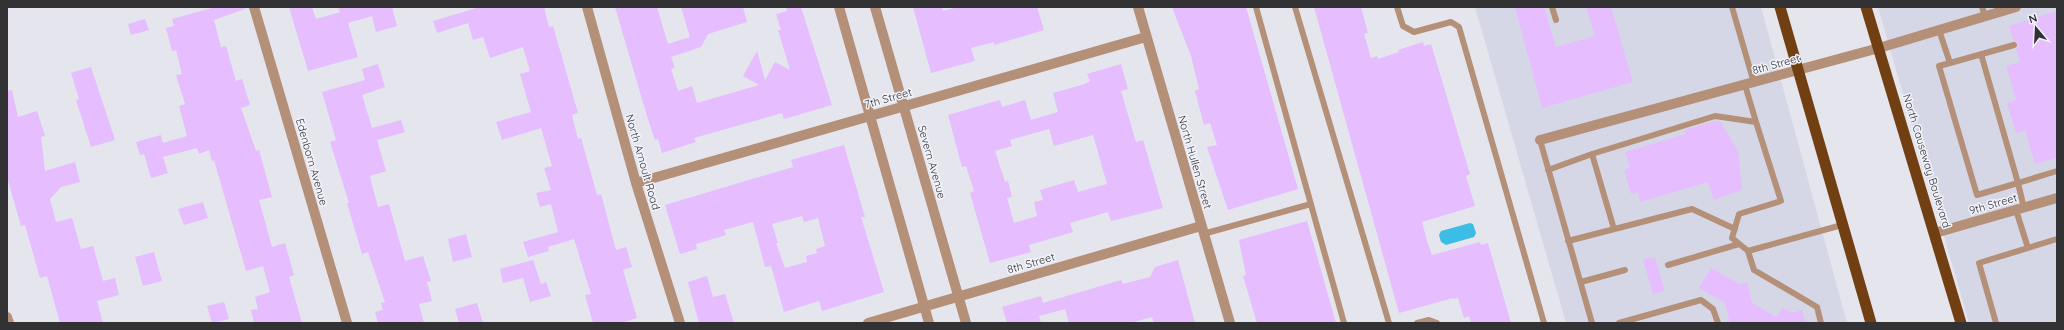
<svg xmlns="http://www.w3.org/2000/svg" width="2064" height="330" viewBox="0 0 2064 330" font-family="Quicksand,sans-serif">
	<style>
		.built { fill: #d6d7e6 }
		.water { fill: #3bbde5 }
		.building { fill: #e6bdfe; fill-rule: evenodd }
		.lines { fill: none; stroke-linecap: round; stroke-linejoin: round }
		.service { stroke: #b39077; stroke-width: 6 }
		.minor { stroke: #b39077; stroke-width: 10 }
		.trunk { stroke: #713f12; stroke-width: 11 }
		.labels { text-anchor: middle; dominant-baseline: central; stroke-width: 3; stroke-linejoin: round; paint-order: stroke }
		.street-label { font-size: 11px; fill: #323235; stroke: #f2f3fb }
	</style>
	<rect width="100%" height="100%" fill="#e5e5ed"/>
	<path class="built" d="M1475,7H1761L1847,323H1566Z
		M1878,7H2057V323H1969Z"/>
	<path class="water" d="M1470,223L1473,224L1476,233L1474,237L1446,245L1441,242L1439,235L1441,231Z"/>
	<path class="building" d="M216,7H244L245,9L214,20L221,47L226,46L236,81L242,79L250,105L241,108L256,151L259,150L272,197L259,200L272,247L285,243L294,275L289,277L302,323H254L251,310L258,309L255,297L270,292L263,266L246,271L214,160L212,161L209,150L199,154L197,148L163,157L168,173L151,178L144,154L140,155L136,142L161,135L163,143L187,136L179,106L185,104L176,75L182,74L176,50L172,51L166,28L174,26L172,19Z
		M289,7H312L316,19L340,12L338,7H392L397,26L376,32L372,16L348,23L358,57L308,71Z
		M480,7H544L549,27L553,26L578,113L572,115L578,139L581,138L597,195L601,194L616,250L626,247L632,267L623,270L637,318L621,323H593L585,295L591,294L574,239L548,247L549,251L528,257L523,242L558,232L551,204L540,207L536,193L551,190L544,168L552,166L541,128L502,140L496,122L531,112L520,74L530,71L523,47L490,58L483,37L473,40L468,23L437,33L433,21Z
		M615,7H657L668,44L690,37L681,7H743L747,22L708,34L701,47L671,57L675,68L671,69L678,91L692,86L697,103L759,85L743,76L757,51L765,80L775,62L790,70L778,30H781L776,14L787,11L786,7H801L832,105L784,119L782,113L747,123L694,138L696,142L662,153L658,139L655,140L647,116Z
		M913,7H942L943,11L958,7H1037L1044,30L994,45V42L971,48L975,61L931,73Z
		M1172,7H1246L1298,189L1228,210L1207,147L1217,145L1210,123L1204,125L1195,91L1199,89L1191,56Z
		M1314,7H1361L1368,33L1364,34L1371,58L1377,56L1378,59L1399,52L1398,50L1423,42L1424,46L1431,44L1470,174L1466,176L1475,206L1422,222L1427,241L1432,255L1480,242L1481,245L1488,243L1511,323H1471L1469,316L1464,318L1458,298L1453,299V298L1399,313Z
		M1515,7H1544L1556,47L1595,36L1586,7H1611L1633,82L1542,108Z
		M2057,11V158L2035,164L2025,130L2016,133L2007,103L2016,100L2006,66L2020,62L2016,49L2018,43L2014,41L2009,26Z
		M145,19L149,30L131,35L128,24Z
		M378,64L385,87L362,95L372,128L401,120L405,132L377,140L386,171L370,176L372,185L378,207L389,204L405,261L423,256L431,281L427,282L432,301L419,304L424,323H378L375,312L383,310L381,303L385,302L368,252L362,254L347,203H349L330,142L336,140L322,92L365,80L362,69Z
		M1121,64L1128,89L1121,91L1136,142L1143,140L1163,208L1111,221L1108,212L1070,223L1073,232L1029,245L1031,252L990,263L970,193L974,191L966,166L962,167L948,115L1000,100L1002,107L1025,100L1031,120L1058,112L1053,93L1085,84L1090,81L1087,74ZM1049,129L1054,146L1093,135L1107,184L1078,192L1074,180L1040,190L1043,200L1034,202L1037,216L1014,223L1007,198L1012,197L1008,181L1005,182L995,151L1012,146L1010,140Z
		M91,67L115,140L91,147L76,100L79,99L71,73Z
		M12,90L18,117L37,111L45,136L41,137L45,171L75,162L80,182L61,187L50,199L56,222L72,218L81,249L93,246L103,281L115,278L119,295L97,301L103,323H60L47,276L40,278L25,225L21,226L7,177V91Z
		M1715,121H1720L1738,151L1742,190L1714,200L1708,182L1640,202L1638,192L1631,194L1624,170L1630,167L1625,152L1686,134L1684,130Z
		M844,145L865,217H861L884,292L822,311L819,301L784,312L771,266L765,267L753,222L724,230L726,235L696,244L697,249L680,254L665,205L793,167L791,160ZM802,216L804,222L818,218L825,246L816,249L817,253L806,256L807,262L785,268L776,243H778L772,224Z
		M203,202L208,218L184,225L178,209Z
		M1307,221L1336,323H1257L1243,276L1246,275L1239,240Z
		M466,234L472,257L453,262L448,239Z
		M154,252L162,281L143,286L135,257Z
		M1655,257L1665,291L1653,294L1643,260Z
		M533,260L541,284L546,282L551,296L530,302L523,278L503,283L500,269Z
		M1178,260L1195,323H1154L1152,317L1130,323H1069L1065,309L1039,316L1041,323H1007L1002,307L1041,296L1043,303L1121,280L1123,284L1150,277L1155,267Z
		M1711,268L1739,284L1747,282L1752,303L1776,317L1783,308L1792,313L1802,310L1805,321L1809,323H1730L1725,303L1699,288Z
		M707,276L713,297L725,294L734,323H699L688,282Z
		M224,302L229,319L212,323L207,306Z
		M477,303L483,323H459L455,309Z"/>
	<g class="lines">
		<path class="service" d="M1256,7L1344,323
			M1295,7L1389,323
			M1397,7L1403,26L1414,32L1451,22L1459,27L1544,323
			M1552,7L1556,20
			M1732,7L1754,83
			M1982,7L1985,16
			M1939,30L1950,63L2014,45
			M1950,63L1939,66L1977,195L2018,183L1981,54
			M1756,122L1781,201L1739,214L1732,238L1748,251L1754,270L1817,307L1821,323
			M1540,140L1592,323
			M1592,154L1614,229
			M1548,170L1592,154L1715,116L1756,122L1745,85
			M2024,208L2018,183L2057,171
			M2016,210L2028,248
			M1203,234L1311,204
			M1568,241L1692,209L1735,229
			M1748,251L1842,225
			M1668,265L1739,244
			M1581,282L1625,270
			M1417,323L1429,320L1437,323
			M1619,323L1701,300L1713,309L1718,323
			M1996,323L1979,263L2057,239"/>
		<path class="minor" d="M254,7L347,323
			M587,7L636,183L680,323
			M839,7L929,323
			M875,7L966,323
			M1138,7L1230,323
			M1540,140L1879,48L2016,7
			M636,183L1146,37
			M1935,233L2057,198
			M7,317L9,323
			M868,323L1201,226"/>
		<path class="trunk" d="M1780,7L1871,323
			M1866,7L1961,323"/>
	</g>
	<g class="labels">
		<g class="street-label">
			<text transform="translate(1776 64) rotate(-15)">8th Street</text>
			<text transform="translate(888 98) rotate(-16)">7th Street</text>
			<text transform="translate(1927 161) rotate(73)">North Causeway Boulevard</text>
			<text transform="translate(312 162) rotate(74)">Edenborn Avenue</text>
			<text transform="translate(643 162) rotate(74)">North Arnoult Road</text>
			<text transform="translate(932 162) rotate(74)">Severn Avenue</text>
			<text transform="translate(1195 162) rotate(74)">North Hullen Street</text>
			<text transform="translate(1993 204) rotate(-16)">9th Street</text>
			<text transform="translate(1031 263) rotate(-16)">8th Street</text>
		</g>
	</g>
	<rect width="2064" height="330" fill="none" stroke="#323235" stroke-width="16"/>
	<g transform="translate(2036 28) rotate(342)" stroke="#f2f3fb" stroke-width="3" paint-order="stroke">
	<path d="M0-3L7 15L0 10L-7 15Z" fill="#323235"/>
	<text y="-6" font-size="11" font-weight="bold" text-anchor="middle" fill="#323235">N</text>
	</g>
</svg>
